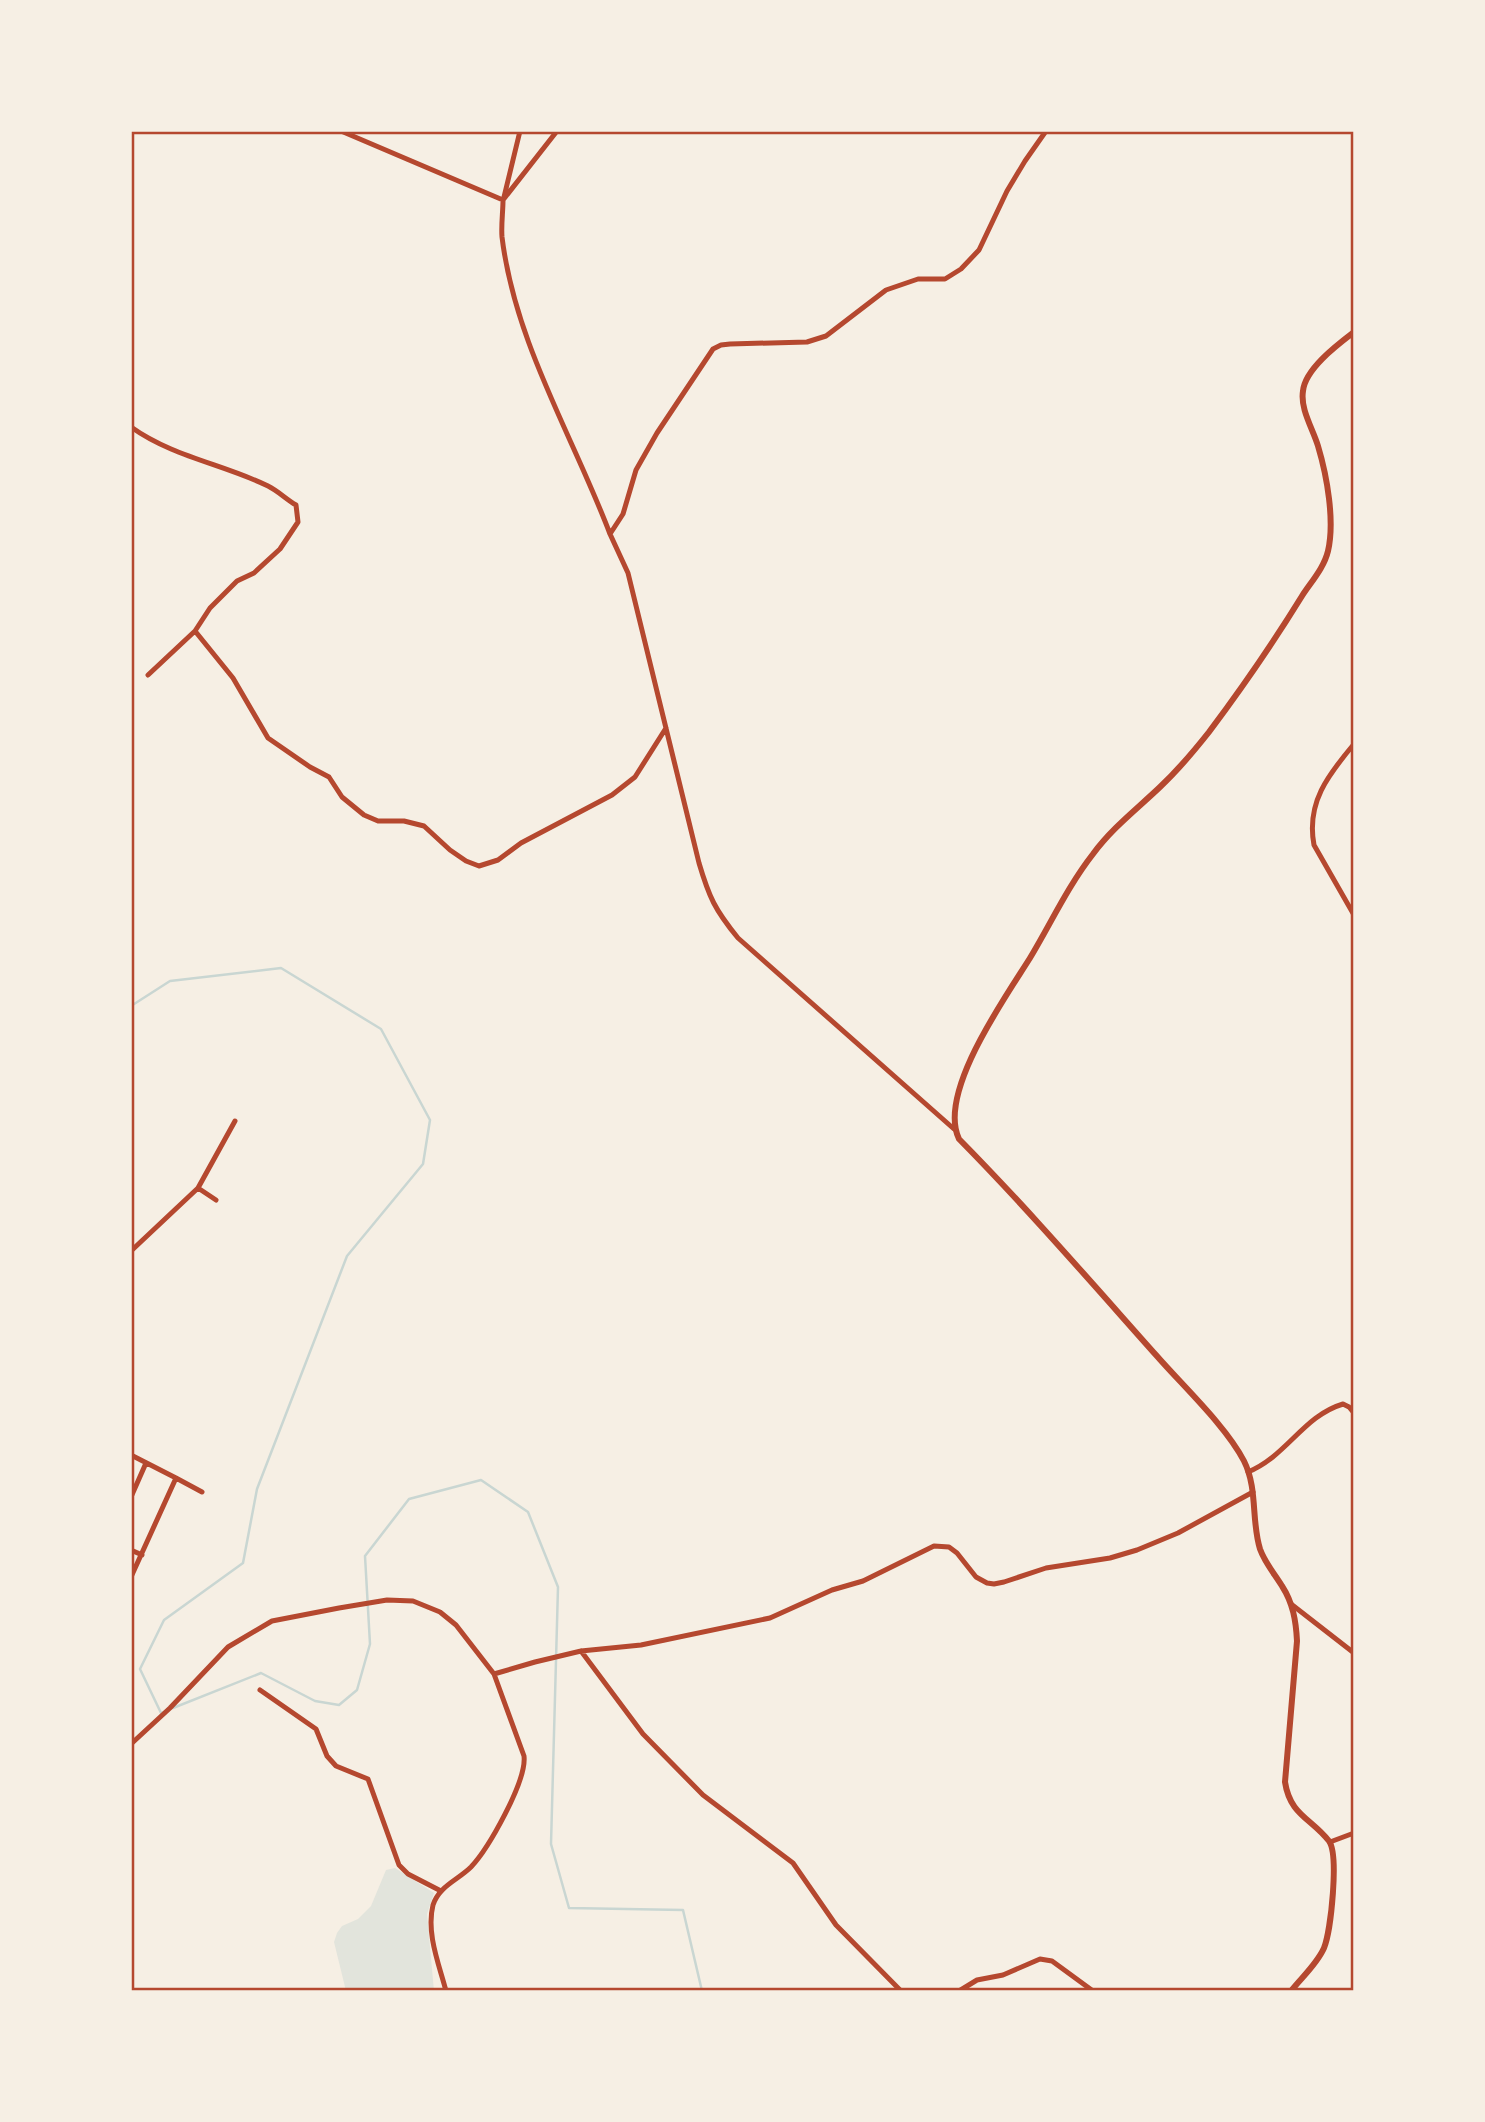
<svg xmlns="http://www.w3.org/2000/svg" width="1485" height="2122" viewBox="0 0 1485 2122" font-family="Figtree,sans-serif">
	<style>
		.green { fill: #e2e4dc }
		.lines { fill: none; stroke-linecap: round; stroke-linejoin: round }
		.stream { stroke: #c9d6d2; stroke-width: 2.5 }
		.minor { stroke: #b5482f; stroke-width: 5 }
		.tertiary { stroke: #b5482f; stroke-width: 6 }
		.neatline { fill: none; stroke: #b5482f; stroke-width: 2.5 }
	</style>
	<rect width="100%" height="100%" fill="#f6efe4"/>
	<path class="green" d="M395,1868L434,1893L427,1914L434,1991H346L334,1942L337,1933L342,1926L358,1919L371,1906L386,1870Z"/>
	<g class="lines">
		<path class="stream" d="M131,1006L170,981L281,968L381,1029L430,1120L423,1164L347,1256L257,1489L243,1563L164,1620L140,1669L161,1713L164,1712
			M173,1708L261,1673L315,1701L339,1705L357,1690L370,1644L365,1556L409,1499L481,1480L528,1512L558,1587L551,1844L569,1908L683,1910L702,1991"/>
		<path class="minor" d="M341,131L503,200C503,212 501,225 502,237C515,343 573,436 610,534L623,514L636,470L657,433L713,349L721,345L730,344L807,342L826,336L886,290L918,279H945L961,269L979,250L1007,191L1025,161L1046,131
			M504,197L520,131
			M503,200L557,131
			M131,427C173,457 223,464 268,486C278,491 286,499 296,505L298,522L280,549L254,573L237,581L210,608L195,631L233,678L268,738L310,767L329,777L342,797L364,815L378,821H404L424,826L450,850L466,861L479,866L498,860L521,843L612,795L635,777L666,728
			M610,534L628,573L699,863C709,897 715,910 738,938L954,1129
			M148,675L195,631
			M1354,744C1328,775 1306,803 1314,845L1354,915
			M198,1188L216,1200
			M131,1251L198,1188L235,1121
			M131,1455L176,1478L131,1577
			M1248,1472C1287,1456 1303,1416 1343,1404L1349,1407L1354,1413
			M176,1478L202,1492
			M131,1497L146,1463
			M131,1550L142,1555
			M1291,1604L1354,1653
			M581,1651L643,1734L703,1795L793,1863L836,1925L901,1991
			M260,1690L316,1729L327,1756L336,1766L368,1779L399,1865L408,1874L441,1891
			M131,1744L170,1708L228,1647L272,1621L339,1608L387,1600L413,1601L440,1612L456,1625L494,1674L535,1662L581,1651L641,1645L770,1618L832,1590L863,1581L934,1546L949,1547L957,1553L976,1577L987,1583L994,1584L1004,1582L1046,1568L1110,1558L1137,1550L1178,1533L1253,1492
			M1330,1842L1354,1833
			M446,1991C439,1964 426,1933 433,1905C439,1886 458,1880 471,1867C488,1849 527,1781 524,1756L494,1674
			M959,1991L977,1980L1003,1975L1040,1959L1052,1961L1093,1991"/>
		<path class="tertiary" d="M1291,1991C1302,1977 1317,1964 1324,1948C1331,1931 1339,1855 1329,1841C1311,1818 1290,1815 1285,1782L1297,1641C1296,1621 1293,1603 1282,1586C1274,1573 1265,1563 1260,1549C1251,1520 1258,1489 1244,1461C1226,1426 1182,1385 1156,1355C1091,1282 1027,1208 959,1139C937,1093 1005,998 1030,958C1051,923 1068,886 1093,854C1112,828 1137,809 1160,787C1178,770 1194,751 1209,732C1242,688 1273,643 1302,596C1311,582 1324,568 1328,551C1335,521 1327,476 1318,446C1313,429 1300,409 1303,391C1305,369 1337,345 1354,332"/>
	</g>
	<rect width="1485" height="2122" fill="none" stroke="#f6efe4" stroke-width="266"/>
	<rect x="133" y="133" width="1219" height="1856" class="neatline"/>
</svg>
